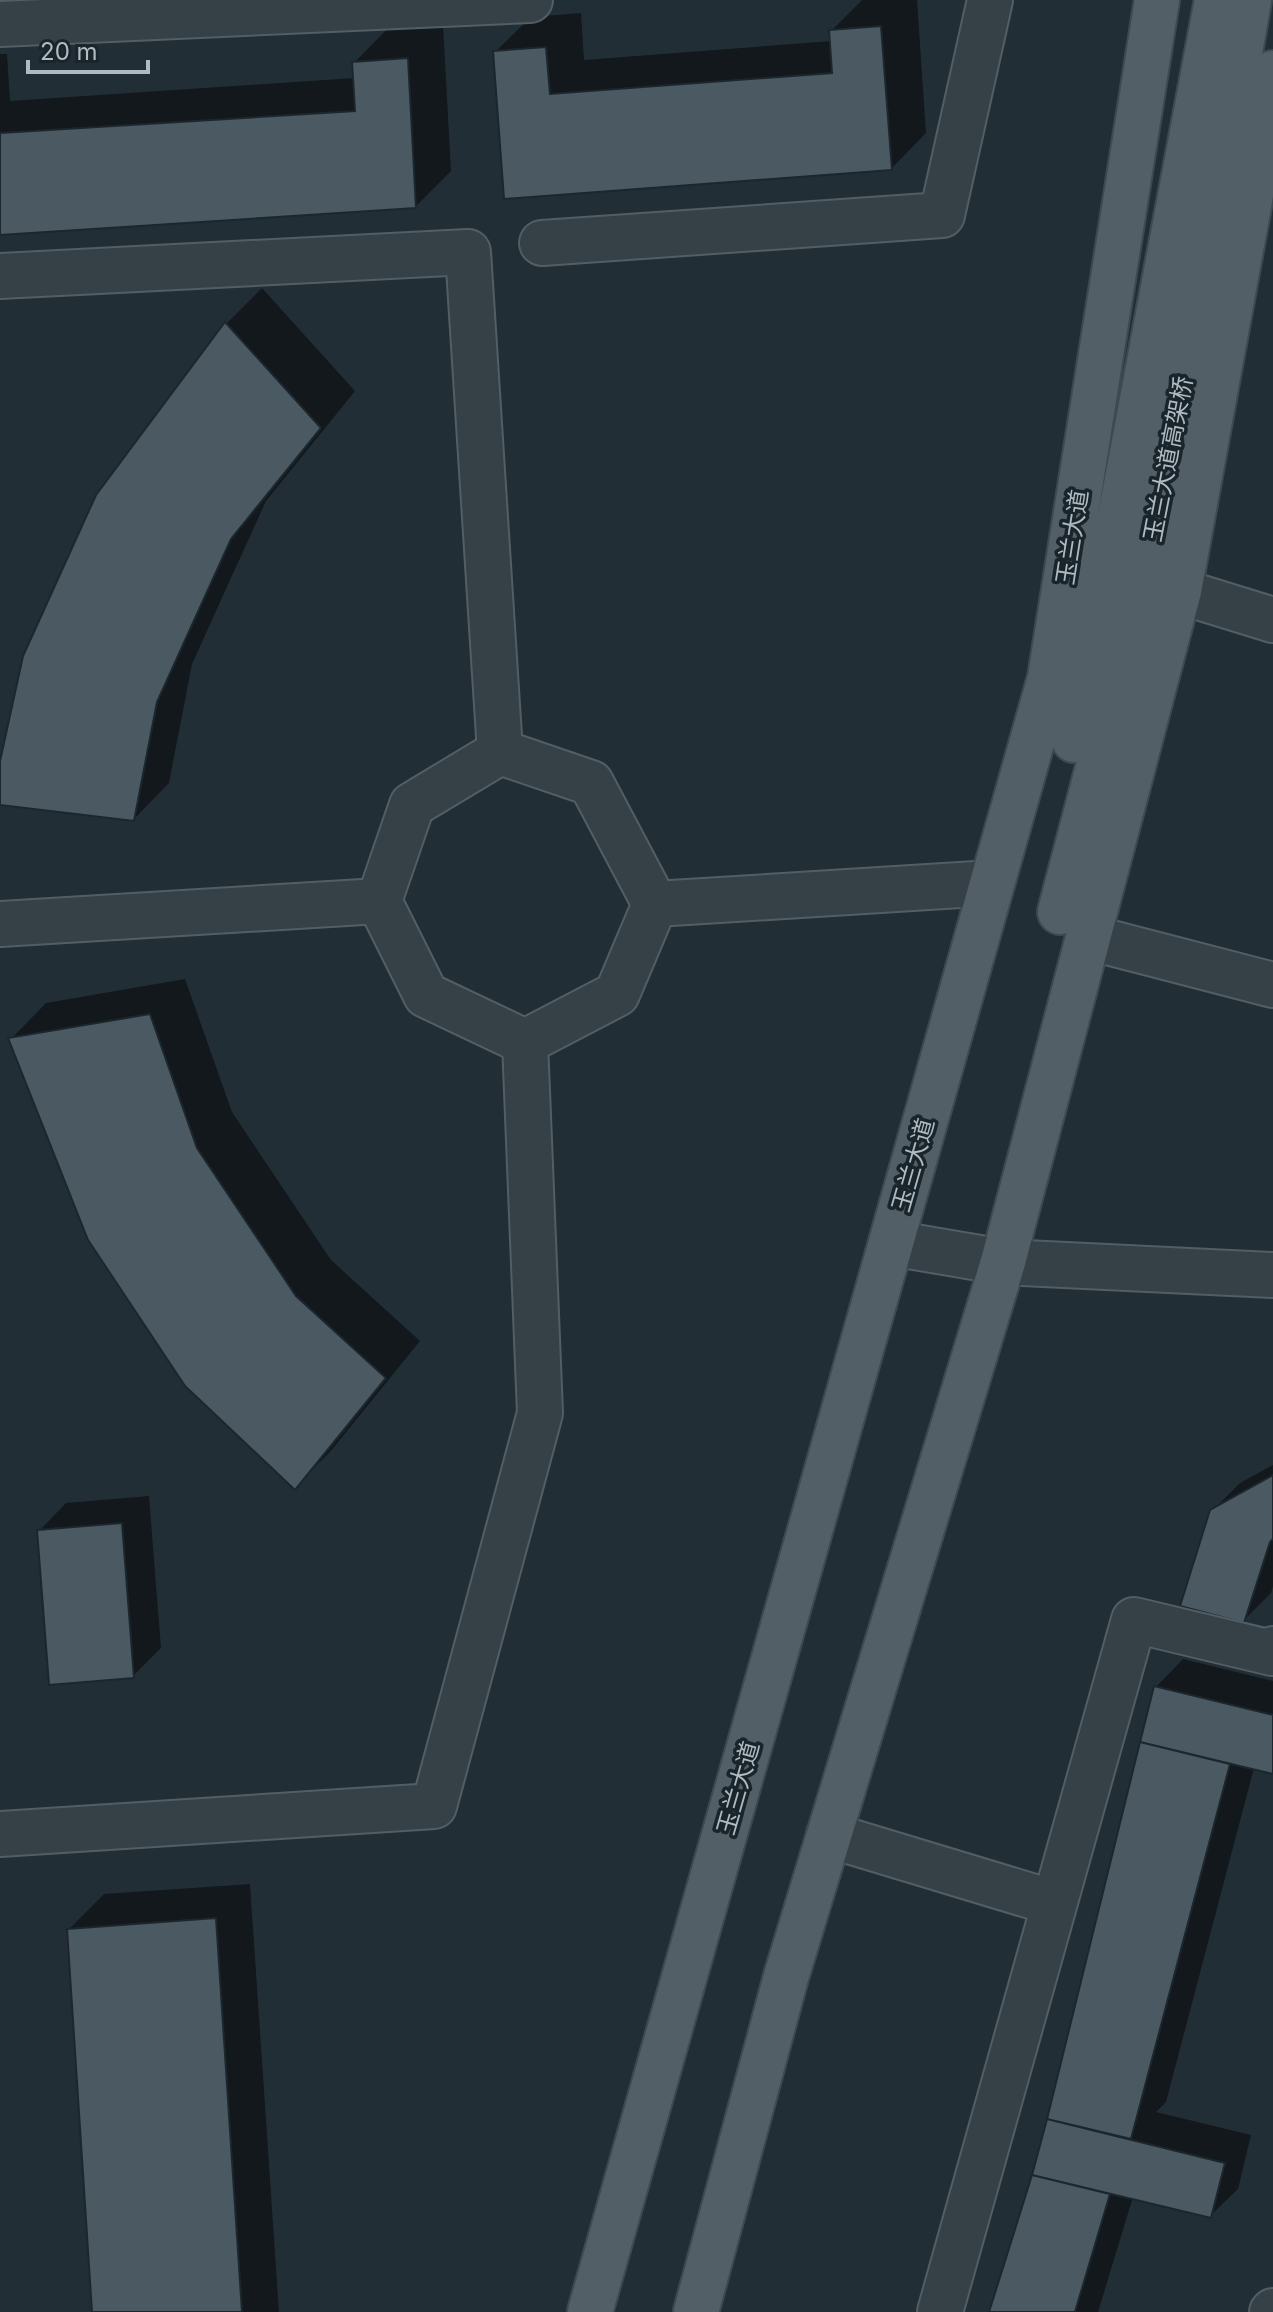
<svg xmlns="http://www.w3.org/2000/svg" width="1273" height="2312" viewBox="0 0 1273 2312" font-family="Inter,'Noto Sans SC',sans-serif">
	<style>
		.shadow { fill: #0007 }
		.building { fill: #4a5962; stroke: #1c272d; stroke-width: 2 }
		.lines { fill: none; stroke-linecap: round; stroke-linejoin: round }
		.minor-casing { stroke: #525e64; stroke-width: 48 }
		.major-casing { stroke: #3e4950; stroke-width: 48 }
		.minor { stroke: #354047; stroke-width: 44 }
		.major { stroke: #535f67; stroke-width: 44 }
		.labels { text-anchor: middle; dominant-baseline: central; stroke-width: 7; stroke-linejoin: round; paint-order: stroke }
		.street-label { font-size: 24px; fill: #afbbc3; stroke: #1a252b }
	</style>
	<rect width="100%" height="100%" fill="#222e36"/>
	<path class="shadow" d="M862,0H917L926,133L891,169L506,197L495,52L531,17L581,13L584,60L831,41V31Z
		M443,24L451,171L416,206L0,233V54H7L10,101L355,78L354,63L389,27Z
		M262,288L355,391L266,501L192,664L169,783L134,819L0,803V770L97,496L227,323Z
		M185,979L232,1112L331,1260L420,1341L330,1452L295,1487L11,1039L46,1003Z
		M1273,1465V1586L1271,1593L1243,1621L1212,1511L1240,1483Z
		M149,1496L161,1648L133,1676L39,1531L66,1503Z
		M1183,1659L1273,1681V1772L1254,1768L1166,2102L1156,2112L1251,2135L1238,2189L1210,2216L1133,2197L1098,2312H991L1034,2176L1156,1687Z
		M250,1884L279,2312H94L69,1929L104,1894Z"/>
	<path class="building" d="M881,26L892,170L504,199L493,51L546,47L550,94L832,73L829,30Z
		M408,58L416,208L0,235V133L355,111L352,62Z
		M225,322L321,428L231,539L157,702L134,821L0,805V761L23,656L96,495Z
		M150,1014L197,1148L296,1296L386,1378L295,1490L185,1386L88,1240L8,1038Z
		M1273,1475V1539L1270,1542L1244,1623L1180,1606L1210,1510Z
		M122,1523L134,1678L49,1685L37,1530Z
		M1154,1686L1273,1715V1774L1140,1742Z
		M1140,1742L1230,1764L1131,2139L1047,2119Z
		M216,1918L242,2312H92L67,1929Z
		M1047,2119L1225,2163L1211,2218L1032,2175Z
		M1032,2175L1110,2194L1075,2312H989Z"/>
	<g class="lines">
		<defs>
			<path id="minor" d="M0,24L530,0
				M542,243L942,215L990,0
				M0,276L468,252L500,752
				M1179,591L1273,620
				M655,904L591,783L500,752L412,805L379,901L426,995L525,1042L617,994L655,904L992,883
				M0,924L379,901
				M1088,937L1273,985
				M891,1243L1003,1262L1273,1275
				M0,1834L434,1806L540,1413L525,1042
				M829,1835L1054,1903
				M940,2312L1134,1620L1272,1653L1273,1649
				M1272,2312L1273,2311"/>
			<path id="major" d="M1074,740L1087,693L1217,0
				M1060,912L1127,657L1169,464L1249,0
				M590,2312L1050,678L1157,0
				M696,2312L786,1977L1003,1262L1179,591L1273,73"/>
		</defs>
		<use href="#minor" class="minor-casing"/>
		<use href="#major" class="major-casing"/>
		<use href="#minor" class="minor"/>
		<use href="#major" class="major"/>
	</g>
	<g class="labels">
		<g class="street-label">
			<text transform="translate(1168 459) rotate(-79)">玉兰大道高架桥</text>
			<text transform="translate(1072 537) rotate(-81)">玉兰大道</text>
			<text transform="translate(913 1165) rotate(-74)">玉兰大道</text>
			<text transform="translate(738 1788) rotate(-74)">玉兰大道</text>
		</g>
	</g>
	<path d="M28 60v12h120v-12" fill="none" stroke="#afbbc3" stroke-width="4"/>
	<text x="40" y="60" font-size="24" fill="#afbbc3" stroke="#1a252b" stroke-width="6" paint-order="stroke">20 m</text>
</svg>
